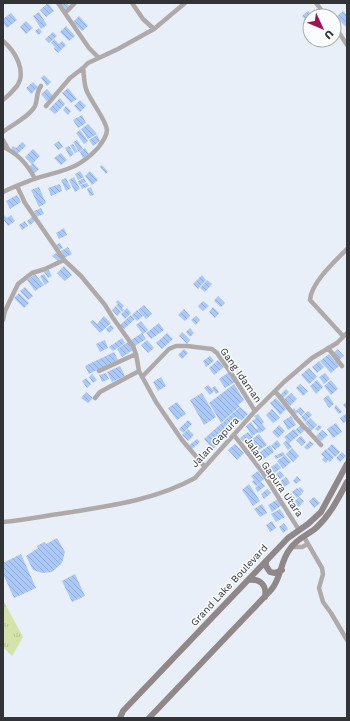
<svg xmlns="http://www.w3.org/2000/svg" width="350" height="721" viewBox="0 0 350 721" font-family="'Work Sans',sans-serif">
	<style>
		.grass { fill: url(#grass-tufts) }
		.building { fill: url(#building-back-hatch) }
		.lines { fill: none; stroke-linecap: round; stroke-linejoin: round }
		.street { stroke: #afaaa9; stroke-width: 4.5 }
		.secondary { stroke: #908888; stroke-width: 6 }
		.labels { text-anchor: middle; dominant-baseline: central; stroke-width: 3; stroke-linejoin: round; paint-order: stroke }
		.street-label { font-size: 10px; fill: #313337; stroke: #fafcfd }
	</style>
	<defs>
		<pattern id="grass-tufts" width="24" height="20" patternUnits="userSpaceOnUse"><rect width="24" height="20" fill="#d5e2aa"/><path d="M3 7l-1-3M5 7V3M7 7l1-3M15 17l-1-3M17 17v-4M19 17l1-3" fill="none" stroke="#b7c293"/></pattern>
		<pattern id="building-back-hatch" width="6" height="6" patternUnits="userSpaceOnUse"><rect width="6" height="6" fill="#abc9f8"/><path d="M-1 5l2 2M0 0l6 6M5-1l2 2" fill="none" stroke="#94add5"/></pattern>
	</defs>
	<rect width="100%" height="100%" fill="#e9eff8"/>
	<path class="grass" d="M3,600L23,637L12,656L3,647Z"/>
	<path class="building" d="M48,3L54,11L46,17L40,10Z
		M59,3H67L69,6L65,10Z
		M308,11L313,16H310V25L302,16Z
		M343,11L347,15V28L336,17Z
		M39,12L47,25L41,29L33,16Z
		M11,13L17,20L7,28L3,23V19Z
		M79,16L88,26L82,31L73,22Z
		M26,21L33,28L26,34L20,27Z
		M66,26L75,36L69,41L60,32Z
		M39,28L42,32L38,35L35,31Z
		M53,32L57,36L49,43L45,39Z
		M54,39L59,44L62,41L66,45L58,53L54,49L55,47L51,43Z
		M44,75L51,82L47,86L41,78Z
		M33,82L38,87L31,94L26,88Z
		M68,88L77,99L71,103L62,93Z
		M47,89L53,96L47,101L41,94Z
		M60,98L65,104L55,114L49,109Z
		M80,100L86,106L80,112L74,106Z
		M66,106L71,111L68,115L63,110Z
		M82,115L86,123L78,128L73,120Z
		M88,124L97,134L88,139L84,133L89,130L84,133L81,129Z
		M80,130L88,141L84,144L76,133Z
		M97,135L100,141L93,146L89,140Z
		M77,140L83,149L79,152L73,142Z
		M59,141L63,147L58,150L54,144Z
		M22,142L26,146L17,154L11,148L13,146L16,148Z
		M73,144L78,152L75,153L70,145Z
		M69,146L74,154L70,157L65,148Z
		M85,148L89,154L83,158L80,152Z
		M33,149L40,156L32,164L25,157Z
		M61,153L67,160L61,165L54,158Z
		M33,163L39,169L35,173L29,167Z
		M102,165L108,172L106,174L100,167Z
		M80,171L84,177L78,180L75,174Z
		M90,171L98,180L92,185L85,176Z
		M74,177L80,189L75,192L69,180Z
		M66,178L71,188L66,191L61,180Z
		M84,178L86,182L79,185L78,181Z
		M87,183L89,186L82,189L80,185Z
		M60,184L62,191L51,196L48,188Z
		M39,187L46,203L39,207L31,190Z
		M91,187L94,195L90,196L87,189Z
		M17,195L21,202L10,209L6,201Z
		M41,208L44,214L36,217L34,211Z
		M3,215H4L7,218L11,215L15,221L8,226L3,219Z
		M32,217L35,221L30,225L27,221Z
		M25,221L28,226L22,230L19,225Z
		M64,228L67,235L59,239L56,233Z
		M60,243L63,248L59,250L56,245Z
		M68,247L72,254L64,258L61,251Z
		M56,253L61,258L58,261L52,256Z
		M64,266L72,275L65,281L57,273Z
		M48,269L52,276L48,278L44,272Z
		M35,274L44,285L35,291L27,280Z
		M44,274L49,282L45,285L40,276Z
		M202,275L206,280L198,289L193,284Z
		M207,280L212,284L205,292L200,288Z
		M25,287L33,296L28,300L20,291Z
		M19,293L29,303L24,308L14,298Z
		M218,296L225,303L221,307L214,301Z
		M118,300L124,306L122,308L124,310L122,312L116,305L118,304L116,302Z
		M203,301L209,306L203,311L198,306Z
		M144,305L152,314L146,319L138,310Z
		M116,306L121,312L117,316L112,310Z
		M213,307L219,313L215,318L209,312Z
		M127,308L131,313L125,319L121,314Z
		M184,309L190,316L185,321L178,315Z
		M137,310L143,316L137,321L132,315Z
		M131,315L135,319L124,329L120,325Z
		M104,316L111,323L100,333L90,322L93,320L97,324Z
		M196,316L200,320L196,325L191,320Z
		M141,321L148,330L143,334L136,325Z
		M159,323L164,330L151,339L146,333Z
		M111,325L114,328L109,333L106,329Z
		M190,328L194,333L190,337L186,332Z
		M182,332L190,340L187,344L179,336Z
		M142,333L146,339L135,346L131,340Z
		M167,333L173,339L162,349L156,343Z
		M122,338L125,343L113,351L109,347Z
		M105,340L108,348L100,352L96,344Z
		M147,340L154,348L148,353L141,345Z
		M128,342L133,350L122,357L117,349Z
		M184,349L188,353L182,359L178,355Z
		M338,349L344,356L339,360L334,352Z
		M114,352L118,360L89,374L85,366Z
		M329,354L339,366L331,373L320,361Z
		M210,356L214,361L206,367L203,361Z
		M218,360L224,367L214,375L209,368Z
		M319,361L324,367L317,373L312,367Z
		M120,366L125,376L112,382L107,372Z
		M309,368L317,377L309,384L301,375Z
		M229,372L235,382L225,388L219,379Z
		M106,373L109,379L102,382L99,375Z
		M325,373L330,379L324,384L319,377Z
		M92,374L97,380L93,383L89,377Z
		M161,377L166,386L158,391L153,382Z
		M86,378L91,384L87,388L82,381Z
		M317,380L323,387L316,394L310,386Z
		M331,380L338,389L331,395L324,386Z
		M234,384L244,400L238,405L240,406L221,423L209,403Z
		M300,384L308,391L303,396L296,388Z
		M208,385L214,391L210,395L204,388Z
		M215,386L219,392L216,394L212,388Z
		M286,389L289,392L283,398L280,395Z
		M86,392L93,398L88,403L81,398Z
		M202,393L216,417L204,425L190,400Z
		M291,393L297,399L290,406L284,399Z
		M328,395L334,404L329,408L323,399Z
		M276,398L286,409L280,415L270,403Z
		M347,401V410L343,405Z
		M177,402L186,414L177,420L168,408Z
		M336,405L342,412L339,414L334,408Z
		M240,407L248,414L213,449L204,439Z
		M300,407L305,412L301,416L298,412L295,415L291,411L294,408L296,411Z
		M272,409L280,418L273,423L266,415Z
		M308,411L312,415L305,422L301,417Z
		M347,413V421L343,423L340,418Z
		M258,414L264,422L262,424L266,429L260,433L259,432L252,436L246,426L251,422L256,429L258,428L252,421L256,418L254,416Z
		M291,416L296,425L288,430L283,421Z
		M310,418L317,425L310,432L307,428L309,427L305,423Z
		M188,420L192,424L183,433L179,429Z
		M336,423L342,432L333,438L327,429Z
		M279,425L285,431L278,438L272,432Z
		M301,425L305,430L300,434L295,430Z
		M319,425L322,427L318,431L315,429Z
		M188,429L194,435L188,441L182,435Z
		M294,429L299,435L289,443L292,447L288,450L283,443L287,440L284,437Z
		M322,430L328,435L321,441L316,436Z
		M248,432L253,437L245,443L240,438Z
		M259,434L267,445L259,450L251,440Z
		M301,436L306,442L302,446L296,440Z
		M197,439L200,442L191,450L188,446Z
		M277,440L281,445L275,450L271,446Z
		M310,441L314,444L307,450L304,447Z
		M235,444L244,453L237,460L228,450Z
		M332,444L340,452L335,457L327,449Z
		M270,445L274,452L261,461L257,454Z
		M292,448L299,456L293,462L286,454Z
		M326,449L334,457L330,462L328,460L326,463L322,460L324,457L321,454Z
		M283,452L285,455L276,459L274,456Z
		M342,452L346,456L340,462L336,458Z
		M285,455L291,462L283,469L277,461Z
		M277,463L281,468L272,475L268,469Z
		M258,471L264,479L256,486L252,482L257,477L254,480L251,476Z
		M280,471L284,476L280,479L276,474Z
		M297,476L301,480L296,484L293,481Z
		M286,477L290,483L283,488L279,482Z
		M261,482L265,486L258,492L255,488Z
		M249,484L260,501L253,506L242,490Z
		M300,487L304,491L302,493L298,489Z
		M297,488L302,494L297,498L292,492Z
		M267,489L271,493L264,499L261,494Z
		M290,492L295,498L290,502L285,496Z
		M299,497L304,501L297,509L292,504Z
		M314,497L320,503L314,508L309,501Z
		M278,499L282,505L272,512L268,505Z
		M262,504L267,513L260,517L254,509Z
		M280,509L285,517L276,522L271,514Z
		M272,521L276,528L270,532L266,525Z
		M284,523L288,529L283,533L279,527Z
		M57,538L65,552L62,563L52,572L42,573L33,570L26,556L38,548L37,546L44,542L46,544L48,543Z
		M21,554L36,588L14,598L3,574V563Z
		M75,574L85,596L72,602L62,581Z"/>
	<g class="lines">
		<path class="street" d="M58,3L89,48L99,58
			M132,3L143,19L154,29
			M316,3L326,16
			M65,13L75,3
			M334,25L347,45
			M3,41C15,51 27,71 17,86C13,91 8,96 3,100
			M46,106L70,78L83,68
			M3,132C12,125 30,116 35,106C38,99 36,92 41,86
			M3,140L8,149
			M3,147C17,153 28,165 35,179
			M17,186L25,203L64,260L81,276L105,305L113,318L133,346L136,354L139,371L156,402L182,440L205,467
			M3,192C13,187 24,183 34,179C61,170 76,171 97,149C101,144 107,137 107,130C106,119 90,101 86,89C84,83 84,74 83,68L88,63L118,49L154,29L185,3
			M3,320L5,311L18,284L32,273L45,269L64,260
			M343,336L310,300C311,283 335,261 347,249
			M328,348L342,366
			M99,371L136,354
			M142,377L169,349L176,346H187L212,349L217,353L233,376L255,411
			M275,391L297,419L321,445
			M95,398L100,392L139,371
			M234,435L263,473L299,530
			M3,522C26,520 49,515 72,512C115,505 157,499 195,478L255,411L284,382L312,358L337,343L347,333
			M304,537L322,568L323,574L319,588L323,602L331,613L347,640
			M291,547H302L308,544"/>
		<path class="secondary" d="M266,561V566L270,572L275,573L282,570
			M248,580C260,578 267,585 265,597
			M120,718L123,711L288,538L308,524L321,512L347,464
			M149,718L271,590C282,577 280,561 290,549C296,539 308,535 316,528C330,515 338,499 347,482"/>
	</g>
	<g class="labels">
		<g class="street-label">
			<text transform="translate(241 375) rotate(55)">Gang Idaman</text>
			<text transform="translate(215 442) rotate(-47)">Jalan Gapura</text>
			<text transform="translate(274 477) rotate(55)">Jalan Gapura Utara</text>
			<text transform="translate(229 585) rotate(-47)">Grand Lake Boulevard</text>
		</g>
	</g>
	<rect width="350" height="721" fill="none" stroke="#313337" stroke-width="8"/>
	<g transform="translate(322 28) rotate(134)"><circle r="19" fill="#fafcfd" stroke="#aaacae"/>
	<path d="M0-3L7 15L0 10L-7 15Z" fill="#a31154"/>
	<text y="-6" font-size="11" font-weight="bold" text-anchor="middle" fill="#313337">U</text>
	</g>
</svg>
